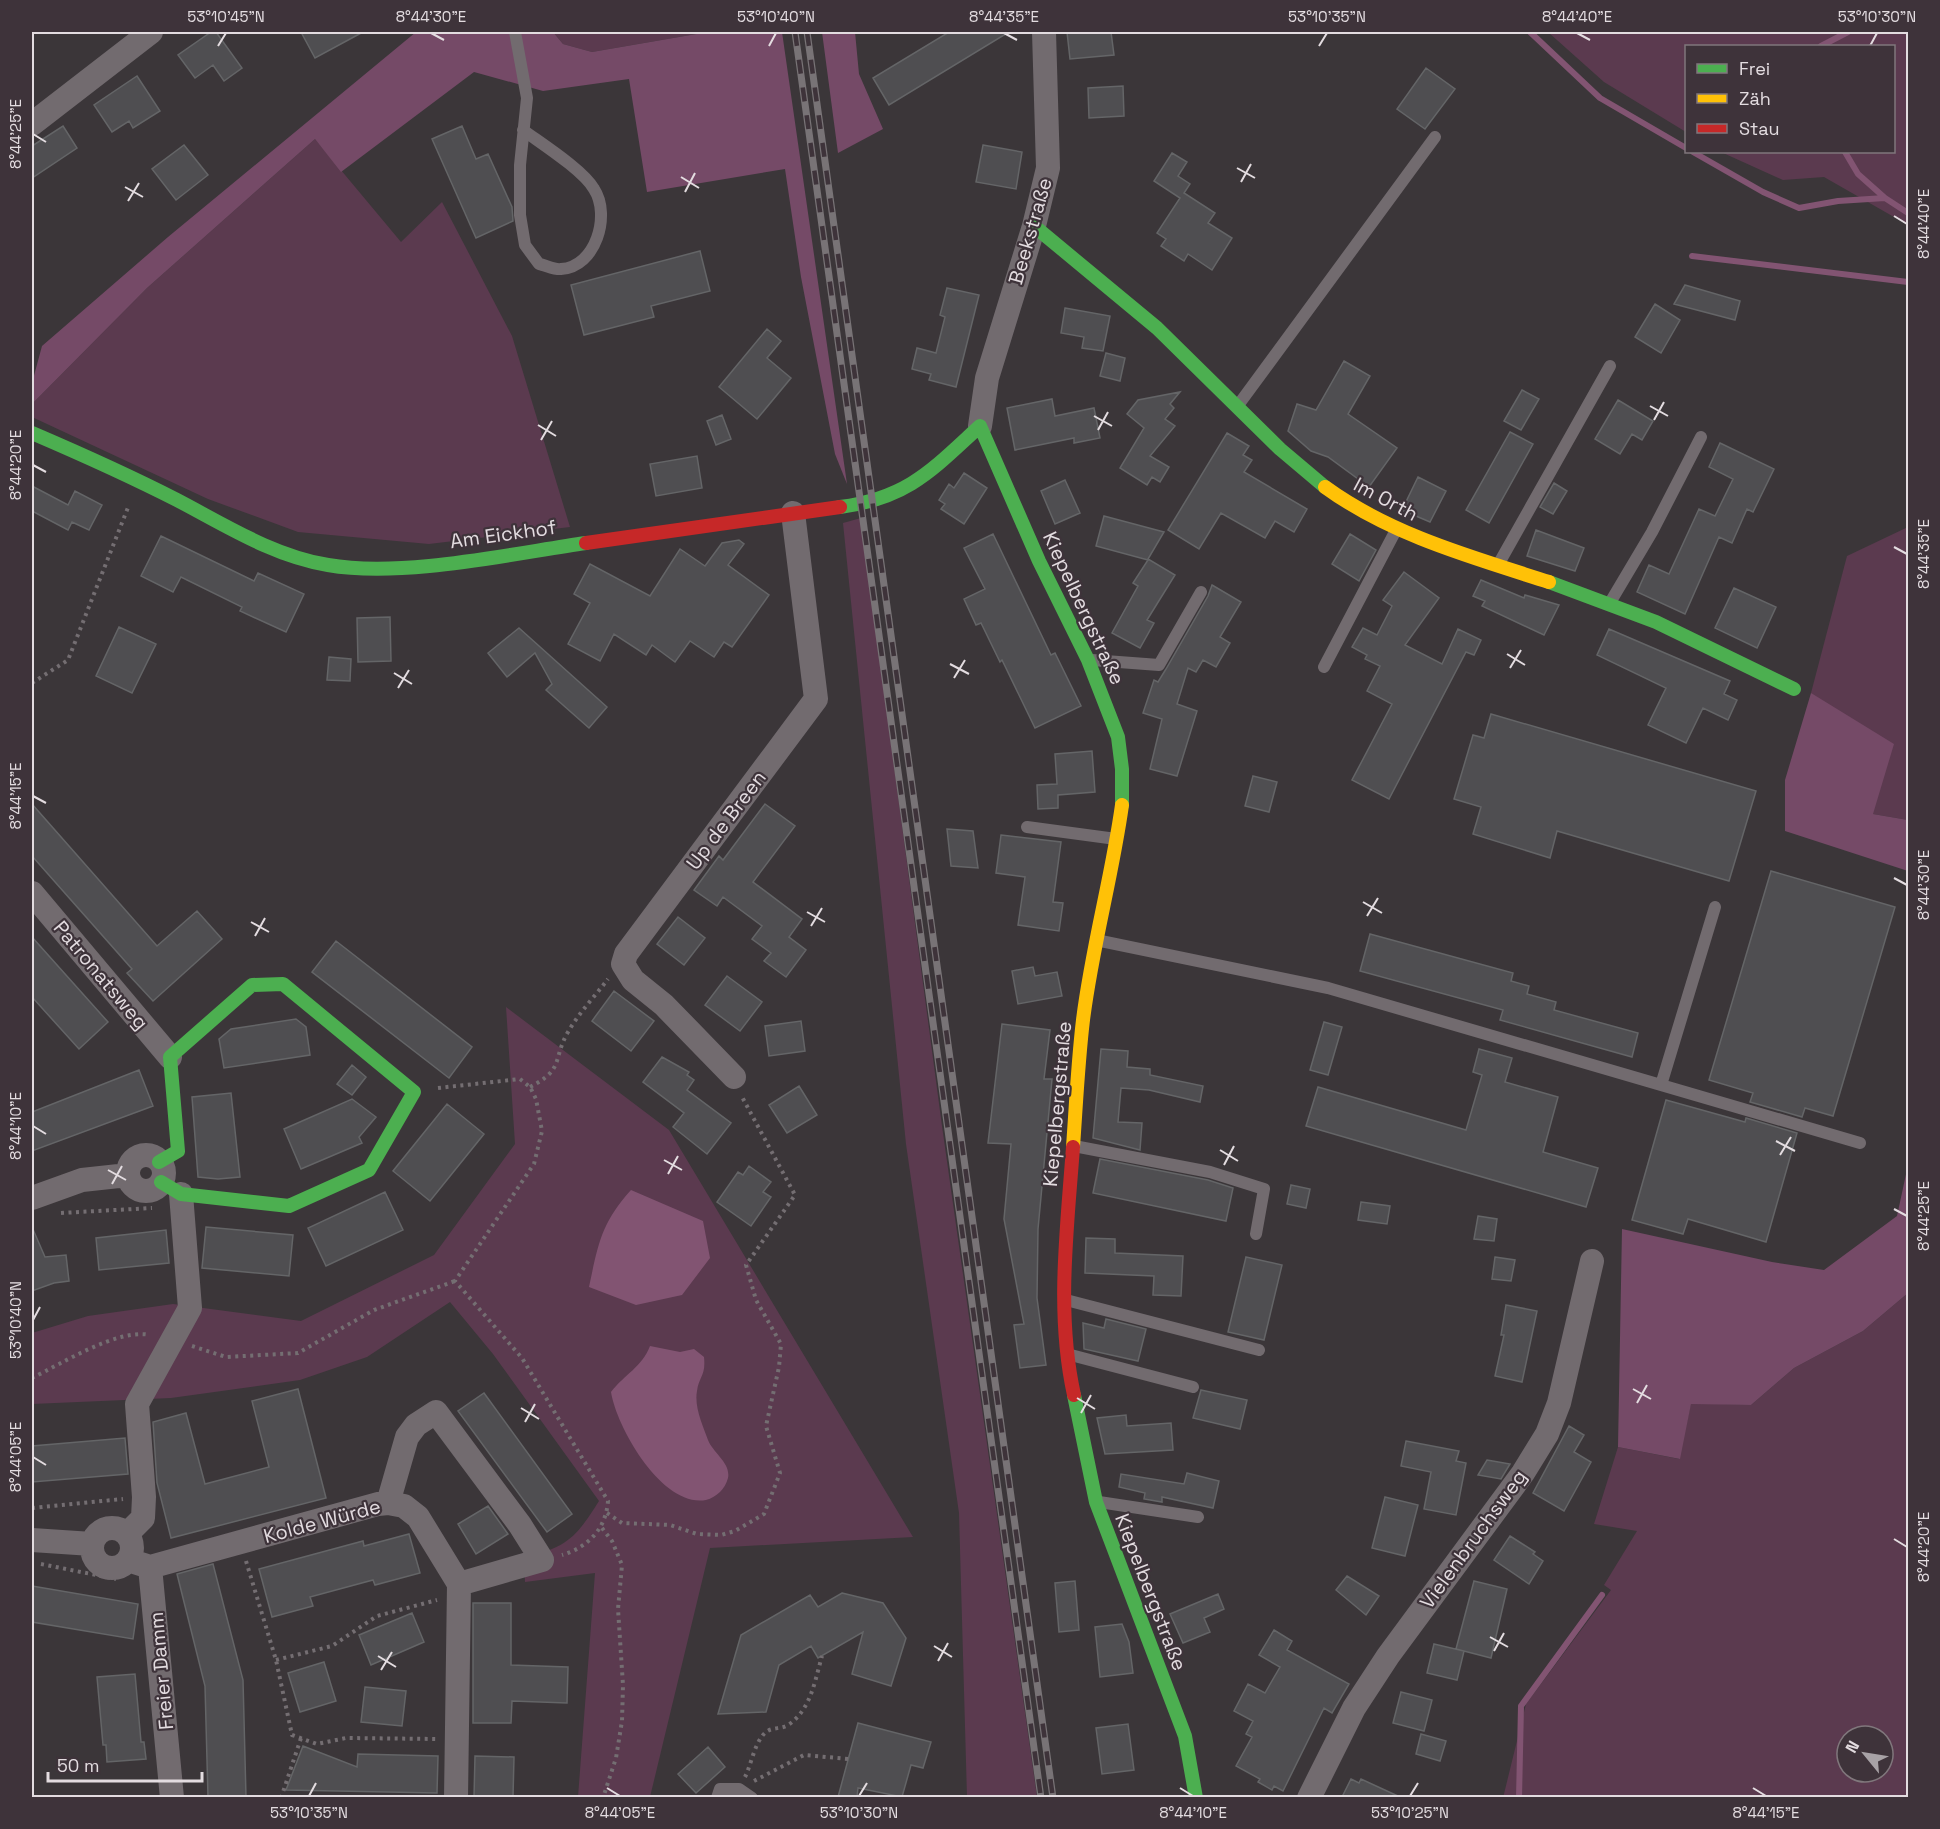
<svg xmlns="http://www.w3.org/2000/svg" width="1940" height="1829" viewBox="0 0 1940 1829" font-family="'Space Grotesk',sans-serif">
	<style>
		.green { fill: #5b3a4f; fill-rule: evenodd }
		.forest { fill: #754a67 }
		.water { fill: #825472 }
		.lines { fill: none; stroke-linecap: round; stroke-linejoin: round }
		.stream { stroke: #825472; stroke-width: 6 }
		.building { fill: #4f4e51; stroke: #646567; stroke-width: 1.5 }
		.path { stroke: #746e72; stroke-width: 4; stroke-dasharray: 3 4.5; stroke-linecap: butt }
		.lane { stroke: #726b6f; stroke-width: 12 }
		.street { stroke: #726b6f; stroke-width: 24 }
		.fast { stroke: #4caf50; stroke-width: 14 }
		.slow { stroke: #ffc107; stroke-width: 14 }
		.jam { stroke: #c62828; stroke-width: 14 }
		.rail-casing { stroke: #787376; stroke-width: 7 }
		.rail { stroke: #3e333a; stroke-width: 4.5; stroke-dasharray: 14; stroke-linecap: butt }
		.ticks { fill: none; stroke: #e3dce0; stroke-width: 2 }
		.labels { text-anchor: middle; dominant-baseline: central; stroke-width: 4.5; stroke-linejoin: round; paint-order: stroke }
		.street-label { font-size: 20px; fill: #e3dce0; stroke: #3e333a }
		.neatline { fill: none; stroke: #e3dce0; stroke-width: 2 }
		.ticks-label { font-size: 15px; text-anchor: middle; fill: #e3dce0 }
	</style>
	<rect width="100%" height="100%" fill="#3b3639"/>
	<path class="green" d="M553,32H708L592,52L563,44Z
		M1548,32H1908V225L1824,177L1783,180L1721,152H1894V46H1686V132L1604,82Z
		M315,139L401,242L442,202L512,336L570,527L429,544L298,532L208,499L32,417V404L147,288Z
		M861,518L942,1126L1037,1797H967L959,1513L906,1144L843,523Z
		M1908,527V820L1873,814L1811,693L1847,556Z
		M506,1007L669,1130L913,1537L710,1548L650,1797H578L595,1573L525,1582L524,1558C568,1546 575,1539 599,1501L493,1354L450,1302L367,1357L300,1380L171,1398L32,1404V1333L88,1316L173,1304L301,1321L434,1255L515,1144Z
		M1908,1293V1797L1503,1798L1526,1704L1611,1590L1604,1585L1637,1531L1594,1524L1618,1447L1679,1459L1691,1403L1751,1405L1794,1368L1863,1331ZM1847,1736H1883V1772H1847Z"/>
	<path class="forest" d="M416,32H553L563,44L592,52L708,32H782L847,484L835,454L801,277L785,169L647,192L629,79L543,91L474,72L341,172L315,139L147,288L32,404V383L42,346L168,237Z
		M822,32H855L859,74L883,129L838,153Z
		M1811,693L1894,744L1873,814L1908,820V871L1785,831V780Z
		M1908,1165V1293L1863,1331L1794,1368L1751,1405L1691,1404L1680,1459L1618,1447L1622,1229L1772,1262L1824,1270L1897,1216Z"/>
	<path class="water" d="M631,1190L703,1221L710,1258L682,1295L636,1305L589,1287C598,1245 601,1223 631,1190Z
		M650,1346L680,1352L694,1349L704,1357C706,1376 699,1376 697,1391C694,1407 703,1426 708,1440C713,1453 731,1463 728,1478C725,1489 717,1497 706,1500C663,1508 617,1429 611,1392C625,1374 642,1367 650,1346Z"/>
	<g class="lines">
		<path class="stream" d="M1530,32L1600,98L1686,148
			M1821,46L1848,32
			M1693,152L1763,192L1799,208L1838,201L1885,198L1908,213
			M1845,152L1858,174L1885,198
			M1692,256L1908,282
			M1519,1798L1521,1706L1602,1595"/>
	</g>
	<path class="building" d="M211,32H216L242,68L224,81L213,65L195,78L178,55Z
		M301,32H363L315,58Z
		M949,32H1009L889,105L873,78Z
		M1067,32H1111L1114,55L1070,59Z
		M1426,68L1455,89L1425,129L1397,109Z
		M137,76L160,111L133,128L129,121L112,132L94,105Z
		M1123,86L1124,116L1089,118L1088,88Z
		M63,126L77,148L32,178V146Z
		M462,126L476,159L488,154L512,207L513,221L476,238L432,139Z
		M184,145L208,175L176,200L152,169Z
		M983,145L1022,152L1016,189L976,182Z
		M1172,153L1187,162L1178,176L1190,184L1184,193L1215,213L1208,223L1232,238L1212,270L1188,254L1184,261L1161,246L1166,239L1157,233L1180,198L1154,181Z
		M700,251L710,291L651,306L654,317L584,335L571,285Z
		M1685,285L1740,301L1735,320L1674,304Z
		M947,288L979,295L956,387L929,380L931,374L912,369L917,348L936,353L945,317L940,315Z
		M1655,304L1680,320L1661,353L1635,337Z
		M1065,308L1110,316L1103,351L1082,348L1084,337L1061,333Z
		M767,329L781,341L767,358L791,378L757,419L719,387Z
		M1106,353L1125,358L1120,381L1100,376Z
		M1344,361L1370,376L1348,414L1397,448L1369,487L1328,457L1311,451L1288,431L1297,404L1316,410Z
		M1522,390L1539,399L1521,430L1504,421Z
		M1180,392L1170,404L1174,408L1165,419L1175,426L1150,456L1169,467L1160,482L1152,477L1147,485L1120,468L1144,428L1127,414L1138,400Z
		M1052,399L1055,416L1094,408L1100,438L1074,443V438L1015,450L1007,408Z
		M1618,400L1653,421L1642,440L1632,434L1620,454L1595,439Z
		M722,415L731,439L716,445L707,421Z
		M1510,432L1533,444L1489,523L1466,510Z
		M1227,433L1249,446L1243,455L1252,460L1244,472L1307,509L1294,532L1275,521L1265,538L1221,513L1199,549L1168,530Z
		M1720,443L1774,469L1753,512L1747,509L1732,543L1719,537L1685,614L1637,592L1649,565L1669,574L1699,509L1715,516L1733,479L1709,467Z
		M697,456L702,488L656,496L650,464Z
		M964,473L987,488L964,524L941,509L945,504L939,500L949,484L954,488Z
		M1418,477L1446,491L1430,522L1402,510Z
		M1065,480L1080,513L1055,524L1041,491Z
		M1554,483L1567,491L1553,514L1540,507Z
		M32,486L68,505L75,491L102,505L89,530L72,522L68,530L32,511Z
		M1104,516L1164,532L1148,559L1175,575L1147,620L1154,623L1140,648L1112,633L1138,586L1133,583L1148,560L1096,546Z
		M1536,530L1584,548L1575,571L1527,556Z
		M993,534L1051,655L1055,653L1081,706L1035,728L1002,660L1000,662L981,623L976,625L964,599L985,589L964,548Z
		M1350,534L1376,550L1359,581L1332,564Z
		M161,536L254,581L258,573L304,594L286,632L240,611L242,607L181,577L173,592L141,576Z
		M739,540L744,544L728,565L769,595L732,647L724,642L714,657L690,641L675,662L652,645L646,655L614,634L600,661L568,644L590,603L574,594L590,564L650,596L680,549L705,566L722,543Z
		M1404,572L1439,598L1405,645L1442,664L1458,629L1481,640L1474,655L1466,652L1389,799L1352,780L1392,704L1367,691L1380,666L1365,659L1367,655L1352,647L1363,628L1377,635L1392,606L1383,600Z
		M1481,580L1524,598L1525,595L1559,605L1544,635L1482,606L1485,601L1473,596Z
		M1212,585L1241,602L1220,637L1230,643L1216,667L1203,660L1196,672L1188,668L1177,704L1197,711L1177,776L1150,769L1162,719L1143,713L1154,680L1158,682L1166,669L1208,596Z
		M1734,588L1776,607L1757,648L1715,628Z
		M390,617L391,661L358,662L357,618Z
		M119,627L156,644L132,693L96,676Z
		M519,628L607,707L589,728L546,690L552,684L535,653L507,677L488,653Z
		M1609,629L1730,681L1724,694L1737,700L1728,720L1703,708L1686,743L1648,725L1666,688L1597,655Z
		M329,657L351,659L350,681L327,680Z
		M1491,714L1756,791L1729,881L1557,831L1550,858L1473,834L1481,807L1454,799L1473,735L1484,738Z
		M1092,751L1095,792L1058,795V808L1038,809L1037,785L1057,784L1055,754Z
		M1253,776L1277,782L1269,812L1245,806Z
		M32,804L157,946L197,911L222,939L153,1001L127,973L132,969L32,856Z
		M765,804L795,826L753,882L802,919L789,937L806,950L786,977L764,961L771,953L752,939L762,926L723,897L717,906L694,890L719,856L723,860Z
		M947,829L973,831L978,868L951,866Z
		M1001,835L1061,842L1053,902L1063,903L1059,931L1018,925L1025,877L996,873Z
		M1771,871L1895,907L1833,1116L1805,1108L1802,1117L1750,1102L1753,1093L1709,1080Z
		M678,917L705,938L684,965L657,944Z
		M1370,934L1513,973L1511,981L1529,986L1527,994L1556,1002L1554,1010L1638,1033L1632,1057L1500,1020L1503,1010L1360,971Z
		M32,937L108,1022L79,1049L32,997Z
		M336,941L472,1047L449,1078L312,972Z
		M1033,967L1035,976L1057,972L1062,996L1018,1004L1012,971Z
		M727,976L762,1002L740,1031L705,1005Z
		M614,991L654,1021L631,1051L592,1021Z
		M296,1019L306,1027L310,1055L224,1068L219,1039L231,1029Z
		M801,1021L805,1051L769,1056L765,1026Z
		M1324,1022L1342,1027L1328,1075L1310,1070Z
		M1002,1024L1050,1030L1044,1079H1052L1038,1229L1037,1298L1046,1365L1020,1368L1014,1325L1024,1324L1004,1219L1011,1144L988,1143Z
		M1101,1049L1128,1051L1127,1067L1150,1069V1075L1203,1086L1200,1102L1149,1090L1121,1088L1118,1122L1142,1123L1140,1150L1093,1138Z
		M1479,1049L1512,1058L1505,1082L1558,1097L1543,1152L1598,1168L1586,1207L1306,1126L1318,1087L1466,1130L1482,1075L1473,1072Z
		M662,1057L689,1072L687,1075L694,1080L687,1090L731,1123L707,1154L673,1127L684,1113L643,1082Z
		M352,1065L366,1077L352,1095L337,1084Z
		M139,1070L153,1106L32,1151V1112Z
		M799,1086L817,1115L787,1133L769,1105Z
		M231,1093L240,1177L218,1179L198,1177L192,1097Z
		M352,1099L376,1117L359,1137L362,1143L301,1169L284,1129Z
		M1666,1100L1745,1122L1746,1118L1797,1133L1766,1242L1688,1219L1683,1234L1632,1220Z
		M447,1104L484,1134L430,1201L393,1171Z
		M1100,1159L1208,1180L1233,1188L1226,1221L1093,1193Z
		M749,1166L771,1182L763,1192L771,1197L751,1226L717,1202L738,1172L743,1175Z
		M1291,1185L1310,1189L1306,1208L1287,1204Z
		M385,1192L403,1230L326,1266L308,1228Z
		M1361,1202L1390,1206L1387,1224L1358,1220Z
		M1478,1216L1497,1219L1494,1241L1474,1239Z
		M32,1227L45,1257L66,1255L69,1281L54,1283L32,1291Z
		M206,1227L293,1235L289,1276L202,1268Z
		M166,1230L169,1263L99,1270L96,1238Z
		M1086,1238L1115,1239V1253L1183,1256L1181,1296L1153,1295L1154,1276L1085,1273Z
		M1246,1257L1282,1265L1264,1340L1228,1332Z
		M1495,1257L1515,1260L1511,1281L1492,1279Z
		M1506,1305L1537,1311L1522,1382L1495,1376L1504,1335H1501Z
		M1106,1319L1146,1329L1138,1361L1084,1349L1083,1323L1104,1328Z
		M298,1389L326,1498L171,1538L157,1483L153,1422L186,1413L205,1484L269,1467L252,1401Z
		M1201,1390L1247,1400L1240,1429L1193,1418Z
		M484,1393L572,1514L547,1532L458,1411Z
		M1126,1415L1127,1426L1171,1423L1173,1450L1105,1454L1097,1418Z
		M1569,1426L1584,1435L1574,1452L1591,1462L1564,1511L1533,1493Z
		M125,1438L128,1474L32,1482V1446Z
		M1406,1441L1459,1451L1456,1461L1466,1463L1456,1515L1424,1509L1431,1472L1401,1466Z
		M1487,1460L1510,1464L1501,1479L1478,1475Z
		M1187,1473L1219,1481L1213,1508L1162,1497V1502L1144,1499L1145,1493L1119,1487L1121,1474L1184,1484Z
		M1385,1497L1418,1505L1405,1556L1372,1548Z
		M488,1506L508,1534L476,1554L458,1524Z
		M409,1534L420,1573L375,1585L373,1580L310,1597L313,1606L272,1617L259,1569L363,1541L364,1546Z
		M1510,1536L1535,1552L1533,1554L1543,1561L1529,1584L1494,1560Z
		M213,1564L243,1680L246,1797H208L205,1686L177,1574Z
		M1347,1576L1379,1596L1366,1615L1336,1590Z
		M1075,1581L1079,1630L1059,1632L1055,1583Z
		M1474,1581L1507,1589L1491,1658L1456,1649Z
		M32,1586L138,1604L133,1639L32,1622Z
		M842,1593L883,1603L906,1638L891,1686L852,1674L863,1632L818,1658L811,1646L779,1665L766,1712L718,1714L741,1635L810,1595L818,1607Z
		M1218,1594L1224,1609L1204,1618L1210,1632L1183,1643L1170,1614Z
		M473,1603H511V1665L568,1667L567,1703L512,1701L511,1723H473Z
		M412,1613L424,1642L371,1665L359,1635Z
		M1122,1624L1129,1642L1133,1673L1100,1677L1095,1627Z
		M1274,1630L1292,1641L1287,1650L1349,1684L1332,1713L1324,1708L1283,1791L1274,1786L1272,1790L1258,1782L1260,1779L1236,1766L1252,1737L1246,1734L1253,1721L1234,1711L1248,1684L1265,1693L1280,1667L1259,1655Z
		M1434,1644L1464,1651L1457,1680L1427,1673Z
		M324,1662L336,1701L300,1712L288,1673Z
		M135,1674L141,1742H144L146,1759L107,1762L106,1745H103L97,1677Z
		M365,1687L406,1691L402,1726L361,1722Z
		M1401,1692L1432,1700L1424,1731L1393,1723Z
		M858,1723L931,1742L923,1768L911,1765L902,1797L858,1788L857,1797H838Z
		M1128,1724L1134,1770L1102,1774L1096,1728Z
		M1421,1734L1446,1741L1440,1761L1416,1754Z
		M303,1746L357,1767L358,1754L438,1756L437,1793L286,1790Z
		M708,1747L725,1767L696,1793L678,1774Z
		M475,1756L514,1757L513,1797H474Z
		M1351,1779L1359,1783L1361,1779L1400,1797H1342Z"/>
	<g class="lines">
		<path class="path" d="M32,683L68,660L129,505
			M530,1087C565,1069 552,1060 568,1032C579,1013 595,996 608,979
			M438,1088L520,1079L530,1087L536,1099L542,1131L534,1164L455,1281L522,1358L608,1501C606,1528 589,1547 562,1555
			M61,1213L152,1208
			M192,1346L226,1357L298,1353L374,1310L455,1281
			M32,1378C61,1364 118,1328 150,1335
			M32,1508L123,1499
			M607,1513L622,1523L670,1525L697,1534L721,1535L735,1531L764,1514L780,1473L766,1426L779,1367L781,1344L756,1300L746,1265L795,1195L741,1095
			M602,1528L612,1541L622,1565L618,1609L623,1685L622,1721L616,1758L603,1798
			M246,1561L276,1660L292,1735L317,1744L346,1738L436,1739
			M41,1564L116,1579
			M276,1660L332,1646L377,1616L437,1600
			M745,1777C751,1765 754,1746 763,1735C770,1726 780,1730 788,1725C811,1710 815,1680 822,1656
			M754,1781L804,1755L849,1759
			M281,1798L301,1738"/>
		<path class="lane" d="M515,32L527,98L520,165V215L525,245L539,264C545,265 555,270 561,269C596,267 611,215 594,189C583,170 542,144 523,130
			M1239,404L1435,137
			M1498,565L1610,366
			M1611,601L1652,532L1701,437
			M1092,660L1159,665L1201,592
			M1324,667L1396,530
			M1027,827L1116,839
			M1096,940L1328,988L1860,1143
			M1661,1085L1715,907
			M1074,1146L1210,1172L1264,1189L1256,1234
			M1066,1300L1259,1350
			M1067,1354L1193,1387
			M1099,1502L1198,1517
			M717,1798L720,1789H739L752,1798"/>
		<path class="street" d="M32,124L151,32
			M980,426L987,378L1034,226L1048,168L1044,32
			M32,893L170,1057
			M734,1077L664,1005L633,980L623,964L626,954L816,699L793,513
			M128 1173a18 18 0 1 1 36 0a18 18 0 1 1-36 0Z
			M32,1198L82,1180L128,1175
			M388,1503L407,1437L416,1425L436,1412L520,1525L542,1560L459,1584
			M92 1548a20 20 0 1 1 40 0a20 20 0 1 1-40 0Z
			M127,1534L143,1518L144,1497L137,1404L190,1308L181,1194
			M32,1540L92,1544
			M128,1560L150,1567L172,1798
			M150,1567L378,1504L388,1503L404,1506L418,1517L459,1584L456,1798
			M1309,1798L1354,1708L1388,1656L1523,1473L1547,1434L1559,1403L1592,1261"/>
		<path class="fast" d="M1034,226L1157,328L1280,449L1325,487
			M32,433C81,454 130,476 177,500C225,525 273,556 328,565C402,578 510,554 586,543
			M840,507C908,498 932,470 980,426L1039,561L1088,660L1118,737L1122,769V805
			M1549,582L1656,622L1794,689
			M159,1162L178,1151L170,1057L252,985L283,984L414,1092L369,1170L289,1206L181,1194L161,1182
			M1074,1395L1096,1502L1185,1736L1196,1798"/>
		<path class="slow" d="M1325,487C1391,535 1471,557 1549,582
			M1073,1147C1076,1105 1078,1062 1083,1020C1092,947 1112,877 1122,805"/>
		<path class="jam" d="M586,543L840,507
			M1073,1147C1067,1231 1056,1313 1074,1395"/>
		<defs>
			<path id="rail" d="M795,32L1041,1798
				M807,32L1053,1798"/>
		</defs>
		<use href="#rail" class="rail-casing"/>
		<use href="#rail" class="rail"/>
	</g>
	<path class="ticks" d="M431,33L444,40M1004,33L1017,40M1577,33L1590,40M218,46L226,33M769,46L776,33M1319,46L1327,33M1870,46L1877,33M33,134L46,142M1237,168L1255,178M681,177L699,188M1241,182L1251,164M125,187L143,197M685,192L695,173M128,201L139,183M1894,216L1907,224M1650,406L1668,416M1094,416L1112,426M1654,420L1664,402M538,425L556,436M1098,430L1108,412M541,440L552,421M33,465L46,472M1894,547L1907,554M1507,654L1525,665M950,664L969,674M1510,668L1521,650M394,673L412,684M954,678L965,660M398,688L409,670M33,796L46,803M1894,878L1907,885M1363,902L1382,913M807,912L825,922M1367,916L1378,898M251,922L269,932M811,926L822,908M255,936L265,918M33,1126L46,1134M1776,1141L1795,1151M1220,1150L1238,1161M1780,1155L1791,1137M664,1160L682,1170M1224,1165L1234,1146M108,1170L126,1180M668,1174L678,1156M112,1184L122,1166M1894,1209L1907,1216M33,1320L40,1307M1633,1389L1651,1399M1077,1398L1095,1409M1637,1403L1647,1385M521,1408L539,1419M1081,1413L1091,1395M525,1422L535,1404M33,1457L46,1465M1894,1539L1907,1547M1490,1637L1508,1647M934,1646L952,1657M1494,1651L1504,1633M378,1656L396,1667M938,1661L948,1643M381,1670L392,1652M607,1788L620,1796M1180,1788L1193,1796M1753,1788L1766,1796M309,1796L316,1783M859,1796L867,1783M1410,1796L1418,1783"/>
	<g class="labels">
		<g class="street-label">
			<text transform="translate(1030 231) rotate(-74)">Beekstraße</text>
			<text transform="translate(1386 499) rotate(28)">Im Orth</text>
			<text transform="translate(503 534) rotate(-8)">Am Eickhof</text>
			<text transform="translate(1084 608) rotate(65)">Kiepelbergstraße</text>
			<text transform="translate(726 820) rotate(-53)">Up de Breen</text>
			<text transform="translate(101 975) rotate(50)">Patronatsweg</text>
			<text transform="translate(1057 1104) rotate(-85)">Kiepelbergstraße</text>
			<text transform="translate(322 1521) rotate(-15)">Kolde Würde</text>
			<text transform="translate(1473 1539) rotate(-54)">Vielenbruchsweg</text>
			<text transform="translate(1151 1592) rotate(69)">Kiepelbergstraße</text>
			<text transform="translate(161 1671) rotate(-95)">Freier Damm</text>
		</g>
	</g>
	<rect width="1940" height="1829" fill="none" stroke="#3e333a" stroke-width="66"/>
	<rect x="1685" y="45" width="210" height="108" fill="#3e333a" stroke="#80777c" stroke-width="1.5"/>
	<rect x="1697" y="64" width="30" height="9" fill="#4caf50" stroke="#80777c" stroke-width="1.5"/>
	<text x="1739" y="75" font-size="18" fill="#e3dce0">Frei</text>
	<rect x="1697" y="94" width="30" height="9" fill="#ffc107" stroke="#80777c" stroke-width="1.5"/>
	<text x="1739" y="105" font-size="18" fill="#e3dce0">Zäh</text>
	<rect x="1697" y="124" width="30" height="9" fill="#c62828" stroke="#80777c" stroke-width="1.5"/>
	<text x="1739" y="135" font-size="18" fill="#e3dce0">Stau</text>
	<g transform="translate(1865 1754) rotate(300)"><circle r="28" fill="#3e333a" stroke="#80777c" stroke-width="1.5"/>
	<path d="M0-4.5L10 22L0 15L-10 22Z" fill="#a8a2a6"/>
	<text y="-9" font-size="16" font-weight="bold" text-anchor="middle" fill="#e3dce0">N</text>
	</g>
	<path d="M48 1772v9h154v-9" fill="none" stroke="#e3dce0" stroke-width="3"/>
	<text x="57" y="1772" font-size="18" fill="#e3dce0" stroke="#3e333a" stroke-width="4.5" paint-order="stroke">50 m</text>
	<rect x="33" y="33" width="1874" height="1763" class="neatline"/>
	<g class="ticks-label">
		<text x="226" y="22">53°10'45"N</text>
		<text x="431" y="22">8°44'30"E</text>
		<text x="776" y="22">53°10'40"N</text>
		<text x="1004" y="22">8°44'35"E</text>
		<text x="1327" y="22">53°10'35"N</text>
		<text x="1577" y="22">8°44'40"E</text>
		<text x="1877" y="22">53°10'30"N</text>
		<text transform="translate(16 134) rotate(-90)" y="5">8°44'25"E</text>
		<text transform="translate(1924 224) rotate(-90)" y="5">8°44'40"E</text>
		<text transform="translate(16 465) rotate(-90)" y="5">8°44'20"E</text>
		<text transform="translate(1924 554) rotate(-90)" y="5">8°44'35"E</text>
		<text transform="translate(16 796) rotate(-90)" y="5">8°44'15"E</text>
		<text transform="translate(1924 885) rotate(-90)" y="5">8°44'30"E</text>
		<text transform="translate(16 1126) rotate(-90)" y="5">8°44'10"E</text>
		<text transform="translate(1924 1216) rotate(-90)" y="5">8°44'25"E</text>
		<text transform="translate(16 1320) rotate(-90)" y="5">53°10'40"N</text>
		<text transform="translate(16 1457) rotate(-90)" y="5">8°44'05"E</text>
		<text transform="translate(1924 1547) rotate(-90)" y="5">8°44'20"E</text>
		<text x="309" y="1818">53°10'35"N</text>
		<text x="620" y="1818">8°44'05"E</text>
		<text x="859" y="1818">53°10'30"N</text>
		<text x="1193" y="1818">8°44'10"E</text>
		<text x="1410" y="1818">53°10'25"N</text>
		<text x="1766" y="1818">8°44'15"E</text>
	</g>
</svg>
